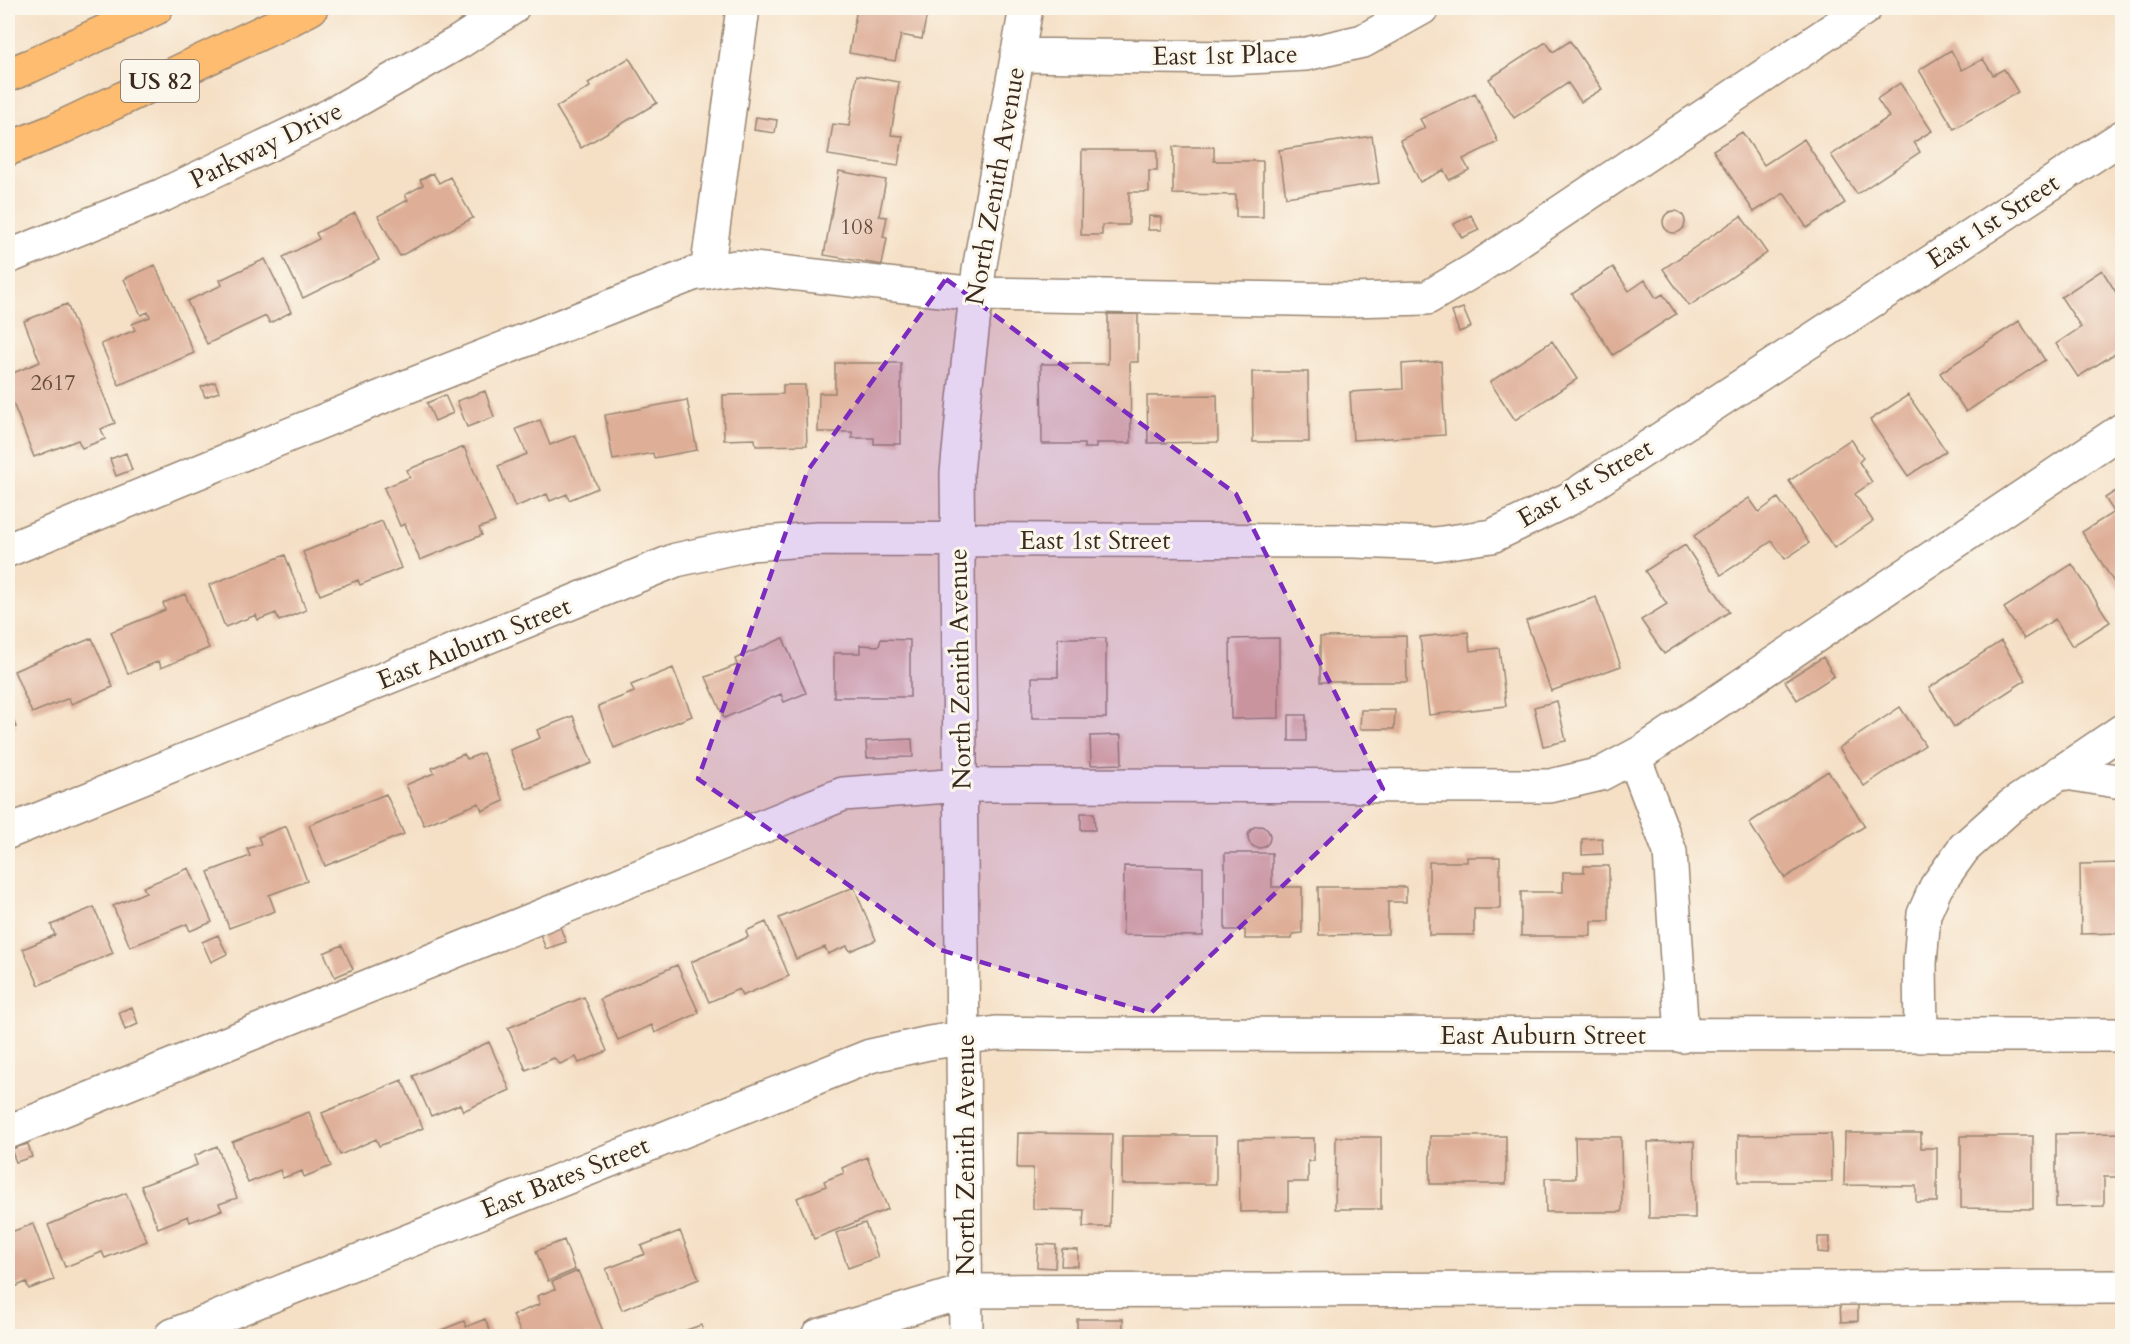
<svg xmlns="http://www.w3.org/2000/svg" width="2130" height="1344" viewBox="0 0 2130 1344" font-family="Cardo,serif">
	<style>
		.building { fill: #deae97 }
		.lines { fill: none; stroke-linecap: round; stroke-linejoin: round }
		.minor-casing { stroke: #988572; stroke-width: 36 }
		.highway-casing { stroke: #988572; stroke-width: 36 }
		.minor { stroke: #fff; stroke-width: 33 }
		.highway { stroke: #fdbc70; stroke-width: 33 }
		.marked { fill: #7b2cbf; fill-opacity: 0.2; stroke: #7b2cbf; stroke-width: 4.5; stroke-dasharray: 12 8; stroke-linejoin: round }
		.labels { text-anchor: middle; dominant-baseline: central; stroke-width: 6; stroke-linejoin: round; paint-order: stroke }
		.number-label { font-size: 22px; fill: #644b3c }
		.shield { fill: #fbf7ec; stroke: #75685c; stroke-width: 1.5 }
		.shield-label { font-size: 24px; font-weight: bold; fill: #3b2a1e }
		.street-label { font-size: 26px; fill: #3b2a1e; stroke: #fbf7ec }
	</style>
	<rect width="100%" height="100%" fill="#fbf7ec"/>
	<filter id="ink" filterUnits="userSpaceOnUse"><feTurbulence type="fractalNoise" baseFrequency=".0167" numOctaves="2"/><feDisplacementMap in="SourceGraphic" scale="12" xChannelSelector="R" yChannelSelector="G"/><feConvolveMatrix kernelMatrix="1 2 1 2 8 2 1 2 1" color-interpolation-filters="sRGB"/></filter>
	<filter id="wash" filterUnits="userSpaceOnUse"><feTurbulence type="fractalNoise" baseFrequency=".008" numOctaves="4" result="noise"/><feDisplacementMap in="SourceGraphic" scale="24" xChannelSelector="R" yChannelSelector="G"/><feGaussianBlur stdDeviation="1.35" result="paint"/><feColorMatrix in="noise" values="0 0 0 0 0 0 0 0 0 0 0 0 0 0 0 0 0 1.4 0 .05"/><feComposite in="paint" operator="in"/></filter>
	<g filter="url(#wash)">
		<rect width="100%" height="100%" fill="#f5e0c6"/>
		<g id="blocks">
			<path class="building" d="M857,8H928L922,39L901,35L895,61L849,53Z
				M1570,41L1602,89L1581,102L1568,83L1514,118L1489,79L1546,42L1553,52Z
				M1951,50L1962,70L1983,59L1993,75L2004,69L2018,92L1954,129L1919,70Z
				M629,58L657,103L581,148L556,107L590,87L588,83Z
				M857,75L899,82L891,135L903,136L898,166L828,155L833,124L849,126Z
				M1900,83L1932,131L1914,142L1920,152L1857,194L1831,155L1889,117L1877,99Z
				M1475,93L1498,142L1463,159L1469,170L1449,180L1444,170L1420,182L1400,140L1425,128L1420,119Z
				M756,117L777,120L775,133L754,130Z
				M1742,132L1764,165L1804,139L1845,203L1807,228L1784,193L1754,212L1713,150Z
				M1372,136L1379,183L1286,197L1279,150Z
				M1173,147H1214V161H1263V217H1236V195L1173,194Z
				M1082,150H1157V171H1149V192H1129V225H1102V235H1081Z
				M839,171L886,180L879,216L887,217L883,237L887,238L882,265L824,255Z
				M433,173L439,183L450,177L473,218L400,256L378,216L408,200L405,195L423,185L420,180Z
				M1663 222a11 11 0 1 1 22 0a11 11 0 1 1-22 0Z
				M355,213L379,260L303,298L283,257L319,239L316,233Z
				M1471,215L1479,230L1462,238L1454,224Z
				M1149,216L1161,217V230H1148Z
				M1741,216L1767,253L1689,306L1663,269Z
				M265,259L291,312L270,323L266,316L207,344L187,301L222,285L220,280Z
				M155,265L194,353L119,385L101,344L135,330L132,324L150,317L148,312L141,315L124,279Z
				M1613,267L1629,291L1645,280L1656,298L1663,294L1676,314L1613,355L1572,294Z
				M2102,270L2122,302V349L2078,377L2056,344L2081,327L2061,297Z
				M67,304L115,423L101,429L105,439L82,448L78,440L34,457L8,390V375L40,362L24,321Z
				M1463,308L1471,327L1459,332L1452,312Z
				M1108,314H1138V362H1130L1131,443H1096V448H1084V444H1042L1041,364H1108Z
				M2019,321L2045,360L1966,412L1940,373Z
				M1552,341L1577,379L1515,420L1490,382Z
				M1441,361L1445,435L1353,440L1350,392L1403,389L1402,364Z
				M835,363H901V444H874V438H852V432H818L819,393H835Z
				M1252,372H1308L1309,442H1253Z
				M215,382L219,392L205,397L201,387Z
				M783,385H805L807,445L756,446L755,439L724,440L723,395L783,394Z
				M485,391L494,417L467,427L457,401Z
				M445,395L453,413L435,421L427,403Z
				M1217,395L1218,442L1148,443L1147,396Z
				M1908,395L1946,451L1908,476L1870,420Z
				M687,400L697,450L654,458L653,453L613,460L605,415Z
				M540,420L550,445L575,435L598,488L569,500L567,494L550,501L547,494L515,507L498,466L527,454L516,429Z
				M1851,439L1863,458L1859,462L1872,482L1855,494L1873,521L1834,548L1789,481Z
				M464,447L495,522L479,528L482,535L420,560L405,524L400,526L384,488L410,477L407,470Z
				M126,453L132,470L116,476L110,459Z
				M2122,487V595L2082,532L2114,512L2105,498Z
				M1749,498L1759,512L1778,498L1809,543L1785,559L1772,541L1721,575L1694,536Z
				M382,521L401,568L360,585L358,580L320,595L303,552Z
				M1685,545L1729,612L1664,654L1641,620L1667,604L1645,571Z
				M285,555L306,610L279,621L276,613L258,620L256,615L225,627L209,585Z
				M2072,564L2110,622L2072,646L2055,619L2024,639L2004,608Z
				M185,594L209,648L161,668L159,661L128,674L111,632L165,610L163,603Z
				M1596,597L1621,666L1551,691L1526,621Z
				M1468,632L1470,651L1499,648L1506,706L1429,715L1420,637Z
				M1406,636L1407,682H1320V637Z
				M92,638L113,687L71,704L69,698L32,713L14,671Z
				M783,638L806,693L784,702L781,694L724,718L706,677L737,665L735,659Z
				M1058,638H1106V718H1032V677H1058Z
				M1279,638V718L1231,719L1230,639Z
				M881,639L910,640V697H834V653H860V645L879,646Z
				M2001,641L2026,680L1954,727L1929,688Z
				M1823,657L1834,676L1797,700L1785,681Z
				M673,668L692,716L614,748L598,706L634,692L631,685Z
				M1557,701L1566,741L1543,746L1534,707Z
				M8,706L16,727L8,730Z
				M1900,707L1925,745L1864,786L1839,748Z
				M1361,710H1395L1394,729H1360Z
				M1289,715H1306V741H1289Z
				M573,716L592,763L526,789L510,750L540,738L537,730Z
				M1121,735L1122,764L1091,765L1090,736Z
				M912,739L913,757L867,758L866,741Z
				M483,753L504,801L482,811L479,803L424,825L406,785L434,773L432,768L464,754L467,759Z
				M1828,771L1865,826L1785,878L1749,823Z
				M386,794L404,834L325,866L309,825Z
				M1081,813H1094L1095,830H1081Z
				M1248 837a11 11 0 1 1 22 0a11 11 0 1 1-22 0Z
				M286,826L307,881L269,895L275,911L229,928L208,872L250,856L247,849L261,844L258,837Z
				M1602,838L1603,854L1582,855V839Z
				M1225,853H1272V887H1302V933L1293,934L1292,939H1245V930H1225Z
				M1467,857H1500V909H1474V935H1429V862H1467Z
				M2122,863V933L2081,934L2080,864Z
				M1124,866L1203,867V936L1123,935Z
				M1584,866H1609V921H1591V936H1521V892H1563V872H1584Z
				M189,868L212,922L190,931L187,924L130,947L113,906L146,892L143,887Z
				M854,887L876,940L850,951L847,946L828,954L825,947L796,959L779,918Z
				M1318,887H1406V902H1388V934L1319,935Z
				M94,907L113,953L39,985L23,949L55,935L51,925Z
				M766,922L789,976L742,996L739,989L709,1002L691,962L748,937L746,931Z
				M560,927L566,942L546,949L540,934Z
				M218,935L227,954L211,962L202,942Z
				M342,945L353,969L335,977L324,953Z
				M677,965L699,1013L655,1033L652,1025L618,1040L600,999Z
				M584,997L607,1051L579,1063L576,1057L560,1064L554,1058L526,1070L508,1028Z
				M132,1007L138,1024L125,1030L119,1012Z
				M489,1042L510,1090L463,1111L460,1104L431,1116L413,1076Z
				M402,1080L423,1128L379,1146L376,1139L340,1155L322,1113Z
				M309,1112L331,1166L304,1177L302,1171L283,1178L280,1170L248,1183L232,1142Z
				M1018,1133L1112,1134L1110,1227H1083L1084,1210L1033,1209V1168H1017Z
				M1845,1133H1921V1148H1937V1202H1916V1186L1844,1185Z
				M2122,1133V1177H2104V1206L2056,1207V1134Z
				M1831,1134L1832,1182H1738V1135Z
				M1122,1136H1216V1184H1122Z
				M1430,1136H1506V1184H1430Z
				M1961,1136H2033V1209L1961,1208Z
				M1336,1137H1381V1209H1335Z
				M1575,1137H1621L1622,1212H1546L1545,1178H1576Z
				M1314,1138V1161H1308V1182H1288V1211L1240,1212L1239,1139Z
				M1694,1141L1695,1218H1649L1648,1142Z
				M28,1144L32,1157L16,1162L11,1149Z
				M217,1146L237,1198L219,1204L222,1210L190,1222L188,1216L158,1228L141,1186L197,1165L194,1156Z
				M867,1157L888,1209L814,1239L797,1198L826,1186L824,1181L844,1173L842,1168Z
				M126,1193L147,1241L105,1258L102,1252L65,1267L48,1225Z
				M865,1223L878,1257L848,1268L836,1233Z
				M33,1224L54,1280L29,1289L26,1282L8,1290V1233Z
				M680,1231L699,1279L622,1310L606,1269L645,1254L641,1246Z
				M1818,1237H1830L1829,1253L1818,1252Z
				M564,1240L575,1270L548,1281L536,1251Z
				M1038,1244L1056,1245L1055,1268L1037,1267Z
				M1062,1249L1078,1250V1266H1061Z
				M578,1271L605,1336H579L578,1334L573,1336H522L513,1315L540,1304L537,1296L555,1289L552,1282Z
				M1840,1304H1858V1321L1841,1322Z
				M485,1319L492,1336H435L434,1333L464,1321L466,1327Z
				M1077,1319H1123V1336H1077Z
				M701,1325L705,1336H679L678,1333Z"/>
		</g>
	</g>
	<g filter="url(#ink)">
		<use href="#blocks" fill-opacity="0" stroke="#988572" stroke-width="1.5"/>
		<g class="lines">
			<defs>
				<path id="minor" d="M1017,55L1229,58L1306,54L1363,41L1422,8
					M8,257L163,195L331,115L459,42L512,8
					M707,272L743,8
					M8,550L401,389L693,274L736,267L976,294L1349,300L1427,298L1476,269L1865,8
					M1634,757L1670,852L1682,1036
					M2060,772L2122,782
					M8,832L676,560L750,544L818,539L1354,541L1435,544L1492,536L1569,499L2122,137
					M1921,1036L1920,963L1924,914L1936,887L1964,848L2011,806L2122,731
					M8,1132L843,794L961,785L1550,786L1601,774L1644,751L2122,430
					M171,1336L870,1056L929,1043L996,1033L1059,1034L2122,1035
					M818,1336L966,1291L2122,1287
					M966,1336L957,473L964,400L979,270L1026,8"/>
				<path id="highway" d="M8,75L30,66L156,8
					M8,149L54,131L288,20L311,8"/>
			</defs>
			<use href="#minor" class="minor-casing"/>
			<use href="#highway" class="highway-casing"/>
			<use href="#minor" class="minor"/>
			<use href="#highway" class="highway"/>
		</g>
	</g>
	<path class="marked" d="M946,279L1236,494L1383,789L1151,1013L941,950L698,779L808,470Z"/>
	<g class="labels">
		<g class="number-label">
			<text x="857" y="227">108</text>
			<text x="53" y="383">2617</text>
		</g>
		<rect class="shield" x="121" y="60" width="78" height="42" rx="4.5"/>
		<g class="shield-label">
			<text x="160" y="81">US 82</text>
		</g>
		<g class="street-label">
			<text transform="translate(1225 55) rotate(-1)">East 1st Place</text>
			<text transform="translate(266 145) rotate(-26)">Parkway Drive</text>
			<text transform="translate(995 186) rotate(-80)">North Zenith Avenue</text>
			<text transform="translate(1993 221) rotate(-33)">East 1st Street</text>
			<text transform="translate(1585 483) rotate(-30)">East 1st Street</text>
			<text x="1095" y="540">East 1st Street</text>
			<text transform="translate(474 643) rotate(-22)">East Auburn Street</text>
			<text transform="translate(960 669) rotate(-91)">North Zenith Avenue</text>
			<text x="1543" y="1035">East Auburn Street</text>
			<text transform="translate(965 1155) rotate(-90)">North Zenith Avenue</text>
			<text transform="translate(565 1177) rotate(-22)">East Bates Street</text>
		</g>
	</g>
	<rect width="2130" height="1344" fill="none" stroke="#fbf7ec" stroke-width="30"/>
</svg>
